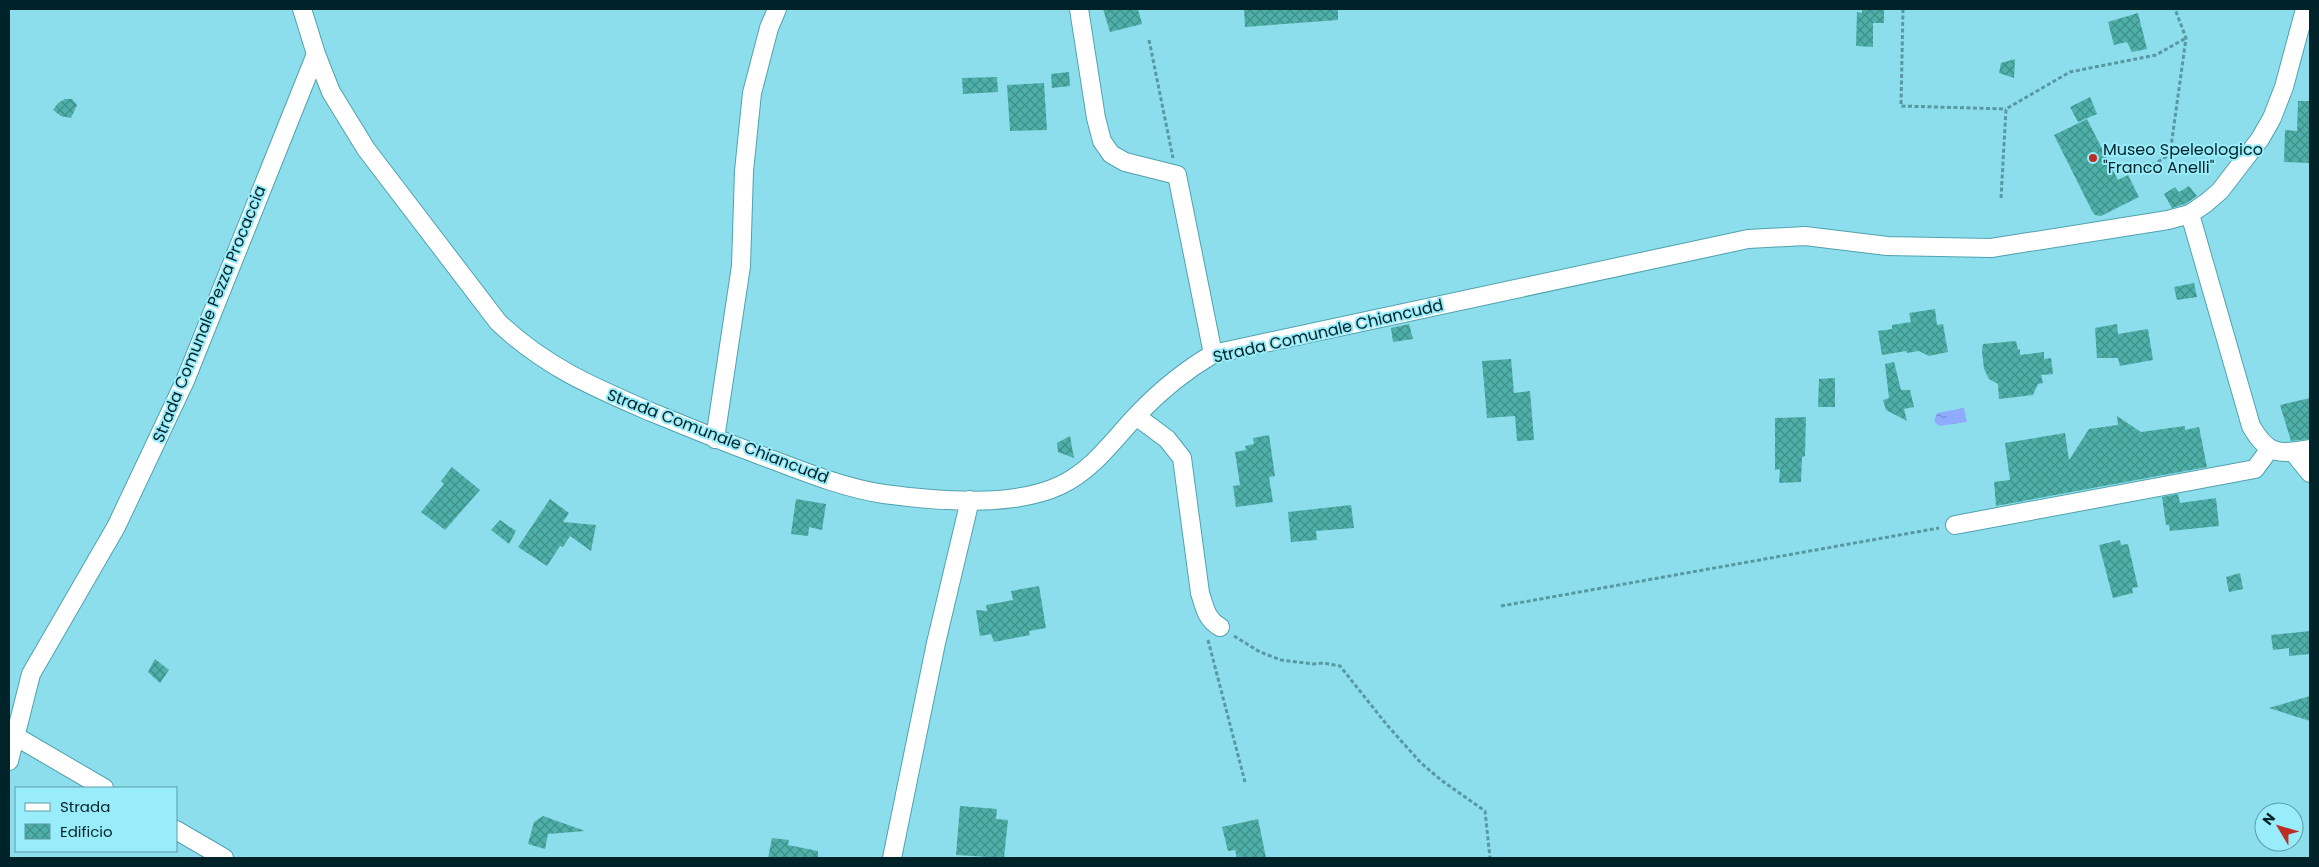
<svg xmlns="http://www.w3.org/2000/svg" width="2319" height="867" viewBox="0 0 2319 867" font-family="Poppins,sans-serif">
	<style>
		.water { fill: url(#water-ripples) }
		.building { fill: url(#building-cross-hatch) }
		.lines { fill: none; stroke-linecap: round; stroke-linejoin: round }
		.minor-casing { stroke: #50a2af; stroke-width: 20 }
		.path { stroke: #5898a3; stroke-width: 3; stroke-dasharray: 4 2.5; stroke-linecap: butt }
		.minor { stroke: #fff; stroke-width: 18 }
		.poi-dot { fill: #bc2e24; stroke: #99ecf9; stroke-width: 2 }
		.labels { text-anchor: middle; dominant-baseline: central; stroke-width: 4; stroke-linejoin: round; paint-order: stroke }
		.poi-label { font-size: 16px; fill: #002329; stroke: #99ecf9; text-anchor: start }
		.street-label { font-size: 16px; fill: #002329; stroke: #99ecf9 }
	</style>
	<defs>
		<pattern id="water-ripples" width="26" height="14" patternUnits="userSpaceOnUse" patternTransform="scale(1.25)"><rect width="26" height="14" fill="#8fabfe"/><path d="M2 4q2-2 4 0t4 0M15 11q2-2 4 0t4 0" fill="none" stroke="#728bce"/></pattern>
		<pattern id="building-cross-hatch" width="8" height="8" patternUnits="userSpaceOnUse" patternTransform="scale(1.25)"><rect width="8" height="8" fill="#4eb0a9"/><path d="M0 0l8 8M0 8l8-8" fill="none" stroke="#3e8f8a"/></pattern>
	</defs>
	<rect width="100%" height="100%" fill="#8cdeec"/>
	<path class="water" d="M1964,408L1967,422L1939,426L1934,421L1937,413Z"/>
	<path class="building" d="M1103,9H1138L1142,24L1110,32Z
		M1244,9H1338V20L1245,27Z
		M1862,9H1884V23H1873V47L1856,46L1857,12L1862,13Z
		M2138,13L2147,49L2132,52L2127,42L2114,45L2108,22Z
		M2015,59L2014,78L1999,73L2001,63Z
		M1069,72L1070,86L1052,88L1051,74Z
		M997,77L998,92L963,94L962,78Z
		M1044,83L1047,130L1010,131L1007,85Z
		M2090,97L2097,114L2078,122L2070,107Z
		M65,99H72L77,105L71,118L61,116L53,110L58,103Z
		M2298,101H2310V163L2284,162L2285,130L2297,131Z
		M2087,119L2118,180L2128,175L2139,197L2101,216L2095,215L2092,211L2054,135Z
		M2189,186L2197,196L2185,204L2172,208L2164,194L2175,187L2179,192Z
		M2194,283L2197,297L2177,300L2174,287Z
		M1935,309L1937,325L1943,324L1948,352L1929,356L1919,351L1907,353L1906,351L1882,355L1878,331L1892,329V325L1911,322L1909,313Z
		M1409,324L1413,339L1393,342L1391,328Z
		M2117,324L2118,334L2148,329L2153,360L2120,366L2118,358H2097L2095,328Z
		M2016,341L2018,350L2020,349V355L2044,352V359L2051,358L2053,374L2041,375L2043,383L2038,384L2033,395L1999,399L1998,384L1989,379L1984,369L1982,351L1983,344Z
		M1511,359L1514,393L1530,391L1534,440L1517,441L1515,416L1487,418L1482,361Z
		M1894,362L1901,390H1910L1914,407L1904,409L1907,421L1886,410L1883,400L1889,398L1885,364Z
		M1835,378V407H1818L1819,379Z
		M2310,398V439L2291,441L2280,405Z
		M2117,416L2141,432L2185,426V430L2199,427L2207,467L1996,506L1994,482L2010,480L2005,443L2065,433L2069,460L2089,429L2118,425Z
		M1806,417L1805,456L1802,457L1801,482L1779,483L1780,469L1775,470V418Z
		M1269,435L1275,476L1269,477L1273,502L1236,507L1233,486L1240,485L1235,452L1246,450L1245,446L1254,444L1253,438Z
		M1070,436L1074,458L1058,452L1057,443Z
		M452,467L480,490L445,530L421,512L444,484L441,481Z
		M2178,494L2180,503L2216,498L2219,526L2170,531L2169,525H2166L2162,497Z
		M550,499L569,513L563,522L596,525L591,551L570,536L563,547L560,546L547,566L518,547Z
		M796,499L826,504L822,530L809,527L808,536L791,534Z
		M1351,505L1354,528L1316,531L1317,540L1291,542L1288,512Z
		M500,520L516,531L509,544L491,530Z
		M2120,540L2121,545L2128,544L2138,587L2132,588L2133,593L2113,598L2099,545Z
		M2240,573L2243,589L2229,592L2226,577Z
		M1039,586L1046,628L1029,631L1030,635L994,642L991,634L980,636L976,610L987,611L986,605L1013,600L1011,591Z
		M2310,631V654L2289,656V648L2273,650L2271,635Z
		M155,659L169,670L160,683L148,672Z
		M2310,696V721L2269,708Z
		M960,806L997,809L996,819L1008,820L1004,858L956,855Z
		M543,816L585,831L548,834L545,849L528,844L534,822Z
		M1258,819L1266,858H1237L1235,850L1228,851L1222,827Z
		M772,838L789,840L788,845L818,851V858H768Z"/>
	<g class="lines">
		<defs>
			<path id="minor" d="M302,9L316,54L331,92L366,149L498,322C544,366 593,387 651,412C686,426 721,441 757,454C797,469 842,488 884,494C937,501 1013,508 1061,485C1094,469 1113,440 1138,414C1161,390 1184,371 1213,354L1748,239L1805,236L1887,246L1991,248L2168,220L2190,214L2206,203L2220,191L2260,139L2272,118L2284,87L2305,9
				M1079,9L1096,118L1102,141L1111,154L1125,162L1177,175L1213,354
				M2190,214L2251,426C2268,456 2279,454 2310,449
				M1136,416L1167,439L1182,458L1200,593C1205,608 1206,619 1220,627
				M715,439L741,266L744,171L752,93L769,28L777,9
				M2293,452L2310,473
				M1955,525L2255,469L2269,450
				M15,736L104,788
				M9,761L31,674L116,527L185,381L316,54
				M176,830L224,858
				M892,858L936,643L970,500"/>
		</defs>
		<use href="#minor" class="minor-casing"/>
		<path class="path" d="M1903,9L1901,106L2006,109
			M1149,40L1173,158
			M2147,169L2170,154L2186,38L2175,9
			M2001,198L2006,109L2070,72L2156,55L2186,38
			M1501,606L1939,528
			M1234,636L1260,652L1281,660L1313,664L1324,663L1340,666L1387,725L1421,763L1441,780L1485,811L1490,858
			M1208,640L1245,782"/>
		<use href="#minor" class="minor"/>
	</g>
	<circle class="poi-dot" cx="2093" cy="158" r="5"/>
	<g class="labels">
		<g class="poi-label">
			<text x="2103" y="149">Museo Speleologico<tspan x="2103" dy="18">"Franco Anelli"</tspan></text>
		</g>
		<g class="street-label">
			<text transform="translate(209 314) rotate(-68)">Strada Comunale Pezza Procaccia</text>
			<text transform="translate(1328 331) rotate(-13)">Strada Comunale Chiancudd</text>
			<text transform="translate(718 436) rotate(21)">Strada Comunale Chiancudd</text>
		</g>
	</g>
	<rect width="2319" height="867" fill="none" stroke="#002329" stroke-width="20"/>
	<rect x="15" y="787" width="162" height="65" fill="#99ecf9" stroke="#5c9ca6"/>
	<rect x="25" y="803" width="25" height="8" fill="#ffffff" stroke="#5c9ca6"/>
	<text x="60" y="812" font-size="15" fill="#002329">Strada</text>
	<rect x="25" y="824" width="25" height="15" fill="url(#building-cross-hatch)" stroke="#5c9ca6"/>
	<text x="60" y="837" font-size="15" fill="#002329">Edificio</text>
	<g transform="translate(2279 827) rotate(308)"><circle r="24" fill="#99ecf9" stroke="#5c9ca6"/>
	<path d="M0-4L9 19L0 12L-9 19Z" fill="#bc2e24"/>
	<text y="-8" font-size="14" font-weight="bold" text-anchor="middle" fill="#002329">N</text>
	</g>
</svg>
